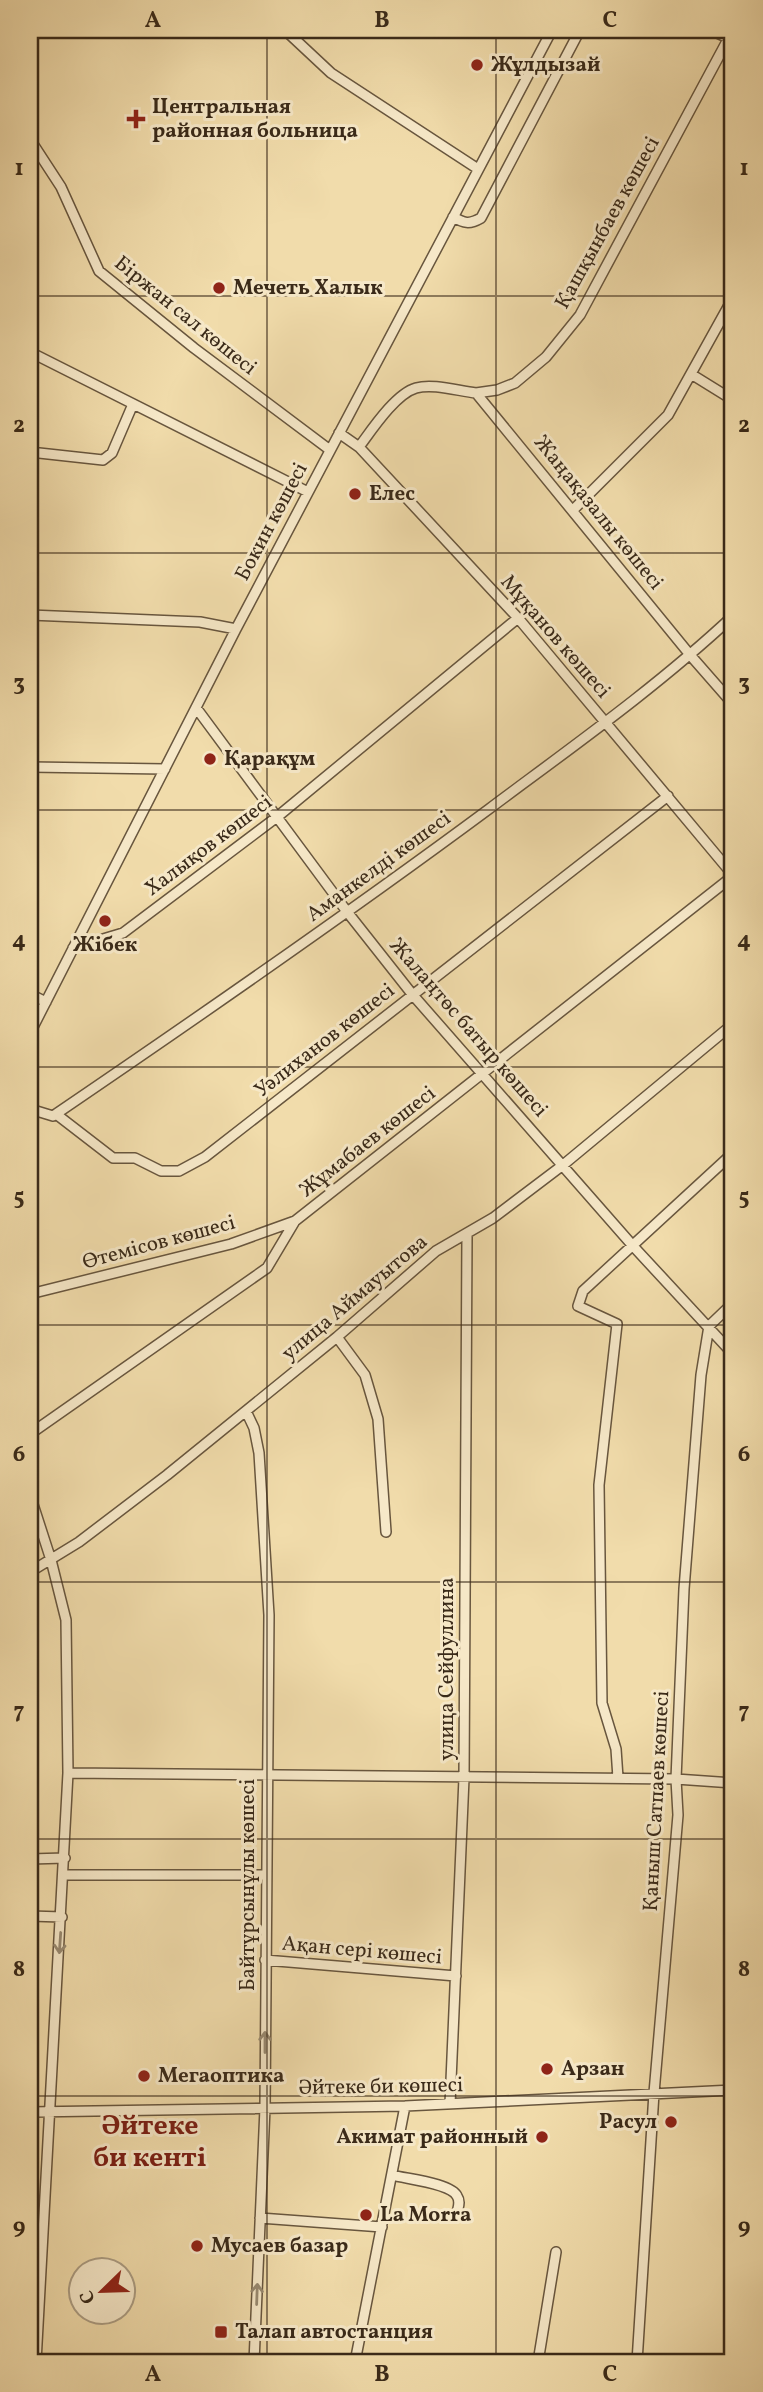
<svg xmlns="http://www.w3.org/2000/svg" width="763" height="2392" viewBox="0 0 763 2392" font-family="Vollkorn,serif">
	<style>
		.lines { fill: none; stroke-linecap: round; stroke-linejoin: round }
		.minor-casing { stroke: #68563e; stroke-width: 12 }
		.minor { stroke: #f6e8c8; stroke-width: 9 }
		.oneway { stroke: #988970 }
		.grid { fill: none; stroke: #3a2a19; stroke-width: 2; stroke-opacity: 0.55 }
		.poi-dot { fill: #8f2418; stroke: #f6e8c8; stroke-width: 2.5 }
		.labels { text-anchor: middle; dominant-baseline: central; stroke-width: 6; stroke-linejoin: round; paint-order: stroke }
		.poi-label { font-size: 21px; font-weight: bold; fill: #3a2a19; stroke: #f6e8c8; text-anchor: start }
		.street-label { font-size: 21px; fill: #3a2a19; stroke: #f6e8c8 }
		.district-label { font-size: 28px; font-weight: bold; fill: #7a1f14; stroke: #f6e8c8 }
		.neatline { fill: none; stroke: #3a2a19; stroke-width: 2.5 }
		.grid-label { font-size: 23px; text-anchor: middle; font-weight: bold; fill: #3a2a19 }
	</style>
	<rect width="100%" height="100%" fill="#f1dcab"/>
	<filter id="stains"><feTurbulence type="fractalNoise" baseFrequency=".00286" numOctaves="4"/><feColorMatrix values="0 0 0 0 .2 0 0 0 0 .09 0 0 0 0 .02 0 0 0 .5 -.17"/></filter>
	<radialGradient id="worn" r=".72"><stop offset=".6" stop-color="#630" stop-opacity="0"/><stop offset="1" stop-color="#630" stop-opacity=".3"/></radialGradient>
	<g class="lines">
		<defs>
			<path id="minor" d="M285,30L331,73L478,169
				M711,30L732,40
				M33,144L61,187L99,271L194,348L330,450
				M453,217C464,223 469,225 481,218L580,30
				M30,352L308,492
				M691,374L733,400
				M476,393L497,390L515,383L546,357L580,315L733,30
				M339,433L359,447L518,618L733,875
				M359,447C371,431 395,394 416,388C433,383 458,391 476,393L691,656L733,704
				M30,452L103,460L112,453L133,404
				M573,510L668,415L733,298
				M30,615L200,622L236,629
				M197,709L348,913L412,994L633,1246L733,1354
				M30,767L165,769
				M73,948L123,933L277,817L518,618
				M30,994L46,1002
				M30,1033L236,629L552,30
				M30,1109L53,1116C200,1016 346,915 489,809C572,747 657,687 733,616
				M56,1114L113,1158H135L161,1171H179L205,1157L668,796
				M30,1294L231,1244L295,1221
				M337,1337L365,1375L378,1419L386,1532
				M246,1411L254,1428L259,1453L269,1615L265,2108L254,2362
				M30,1434L267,1268L295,1221L733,876
				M30,1495L51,1560L66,1620L68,1773L36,2362
				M30,1572L79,1542L167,1475L337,1337L436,1251L493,1218L563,1165L733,1024
				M68,1773L676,1779L733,1783
				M618,1778L616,1749L602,1703L599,1485L617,1324L578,1306L583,1291L733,1153
				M30,1859L65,1858
				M64,1875H266
				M30,1916L62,1917
				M265,1960L456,1976
				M450,2104L464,1778L467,1235
				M30,2112L405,2106L733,2090
				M392,2175C406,2179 451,2183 457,2196C461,2202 458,2207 457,2213
				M260,2218L382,2227
				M355,2362L405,2106
				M538,2362L556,2252
				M637,2362L654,2093L678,1815L676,1779L684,1589L701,1375L709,1326L733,1303"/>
		</defs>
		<use href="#minor" class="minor-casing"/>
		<use href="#minor" class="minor"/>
	</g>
	<defs><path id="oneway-shaft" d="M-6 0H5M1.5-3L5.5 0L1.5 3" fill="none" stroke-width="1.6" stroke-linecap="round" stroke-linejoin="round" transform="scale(1.75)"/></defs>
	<g class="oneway">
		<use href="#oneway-shaft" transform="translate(60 1943) rotate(94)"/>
		<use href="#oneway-shaft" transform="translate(265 2042) rotate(-90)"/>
		<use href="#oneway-shaft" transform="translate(257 2294) rotate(-88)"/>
	</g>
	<path class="grid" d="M267,30V2362M496,30V2362M30,296H733M30,553H733M30,810H733M30,1067H733M30,1325H733M30,1582H733M30,1839H733M30,2096H733"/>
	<g class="poi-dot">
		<circle cx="477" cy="65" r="7"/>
		<path d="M132.5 108.5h7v7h7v7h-7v7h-7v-7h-7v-7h7z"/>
		<circle cx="219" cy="288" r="7"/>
		<circle cx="355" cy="494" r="7"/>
		<circle cx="210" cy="759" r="7"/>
		<circle cx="105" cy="921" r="7"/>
		<circle cx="547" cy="2069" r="7"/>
		<circle cx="144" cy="2076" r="7"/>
		<circle cx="671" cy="2122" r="7"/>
		<circle cx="542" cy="2137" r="7"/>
		<circle cx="366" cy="2215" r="7"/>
		<circle cx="197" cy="2246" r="7"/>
		<rect x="214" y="2325" width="14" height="14" rx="3.5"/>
	</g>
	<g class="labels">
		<g class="poi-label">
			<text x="491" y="65">Жұлдызай</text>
			<text x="152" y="107">Центральная<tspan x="152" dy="24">районная больница</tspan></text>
			<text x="233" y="288">Мечеть Халык</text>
			<text x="369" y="494">Елес</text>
			<text x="224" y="759">Қарақұм</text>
			<text x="105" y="945" text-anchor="middle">Жібек</text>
			<text x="561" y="2069">Арзан</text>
			<text x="158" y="2076">Мегаоптика</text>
			<text x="657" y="2122" text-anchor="end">Расул</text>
			<text x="528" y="2137" text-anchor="end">Акимат районный</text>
			<text x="380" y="2215">La Morra</text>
			<text x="211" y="2246">Мусаев базар</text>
			<text x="235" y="2332">Талап автостанция</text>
		</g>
		<g class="street-label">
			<text transform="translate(608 223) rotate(-61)">Қашқынбаев көшесі</text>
			<text transform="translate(185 316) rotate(39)">Біржан сал көшесі</text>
			<text transform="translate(598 513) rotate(51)">Жаңақазалы көшесі</text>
			<text transform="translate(272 522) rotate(-62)">Бокин көшесі</text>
			<text transform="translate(555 637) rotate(49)">Мұқанов көшесі</text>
			<text transform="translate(209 846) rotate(-37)">Халықов көшесі</text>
			<text transform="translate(379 867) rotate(-36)">Аманкелді көшесі</text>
			<text transform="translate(468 1028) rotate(49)">Жалаңтөс батыр көшесі</text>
			<text transform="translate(325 1041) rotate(-38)">Уәлиханов көшесі</text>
			<text transform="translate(368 1142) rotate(-38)">Жұмабаев көшесі</text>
			<text transform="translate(159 1243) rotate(-15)">Өтемісов көшесі</text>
			<text transform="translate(355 1298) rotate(-40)">улица Аймауытова</text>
			<text transform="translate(447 1669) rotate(-90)">улица Сейфуллина</text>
			<text transform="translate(657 1801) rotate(-87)">Қаныш Сатпаев көшесі</text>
			<text transform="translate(248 1885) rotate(-90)">Байтұрсынұлы көшесі</text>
			<text transform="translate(362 1951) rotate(5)">Ақан сері көшесі</text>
			<text transform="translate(381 2087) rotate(-1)">Әйтеке би көшесі</text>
		</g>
		<g class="district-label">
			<text x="150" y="2126">Әйтеке<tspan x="150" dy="32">би кенті</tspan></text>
		</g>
	</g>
	<rect width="763" height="2392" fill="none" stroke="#f1dcab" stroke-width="77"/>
	<g transform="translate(102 2291) rotate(247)"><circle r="33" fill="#f6e8c8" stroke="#ab9c82" stroke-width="2"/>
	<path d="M0-5L12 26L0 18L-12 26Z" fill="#8f2418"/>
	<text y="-10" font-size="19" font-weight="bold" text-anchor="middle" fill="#3a2a19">С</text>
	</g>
	<rect x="38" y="38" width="686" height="2316" class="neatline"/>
	<g class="grid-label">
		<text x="153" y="27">A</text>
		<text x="382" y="27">B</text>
		<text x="610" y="27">C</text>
		<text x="19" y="175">1</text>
		<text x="744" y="175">1</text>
		<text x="19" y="432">2</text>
		<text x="744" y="432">2</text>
		<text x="19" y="690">3</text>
		<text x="744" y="690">3</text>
		<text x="19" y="947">4</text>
		<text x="744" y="947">4</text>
		<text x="19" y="1204">5</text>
		<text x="744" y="1204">5</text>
		<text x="19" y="1461">6</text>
		<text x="744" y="1461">6</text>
		<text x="19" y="1718">7</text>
		<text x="744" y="1718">7</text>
		<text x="19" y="1976">8</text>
		<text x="744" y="1976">8</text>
		<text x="19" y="2233">9</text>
		<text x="744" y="2233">9</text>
		<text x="153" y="2381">A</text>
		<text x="382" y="2381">B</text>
		<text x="610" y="2381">C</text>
	</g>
	<rect width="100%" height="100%" filter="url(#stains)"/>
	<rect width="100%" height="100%" fill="url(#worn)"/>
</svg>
